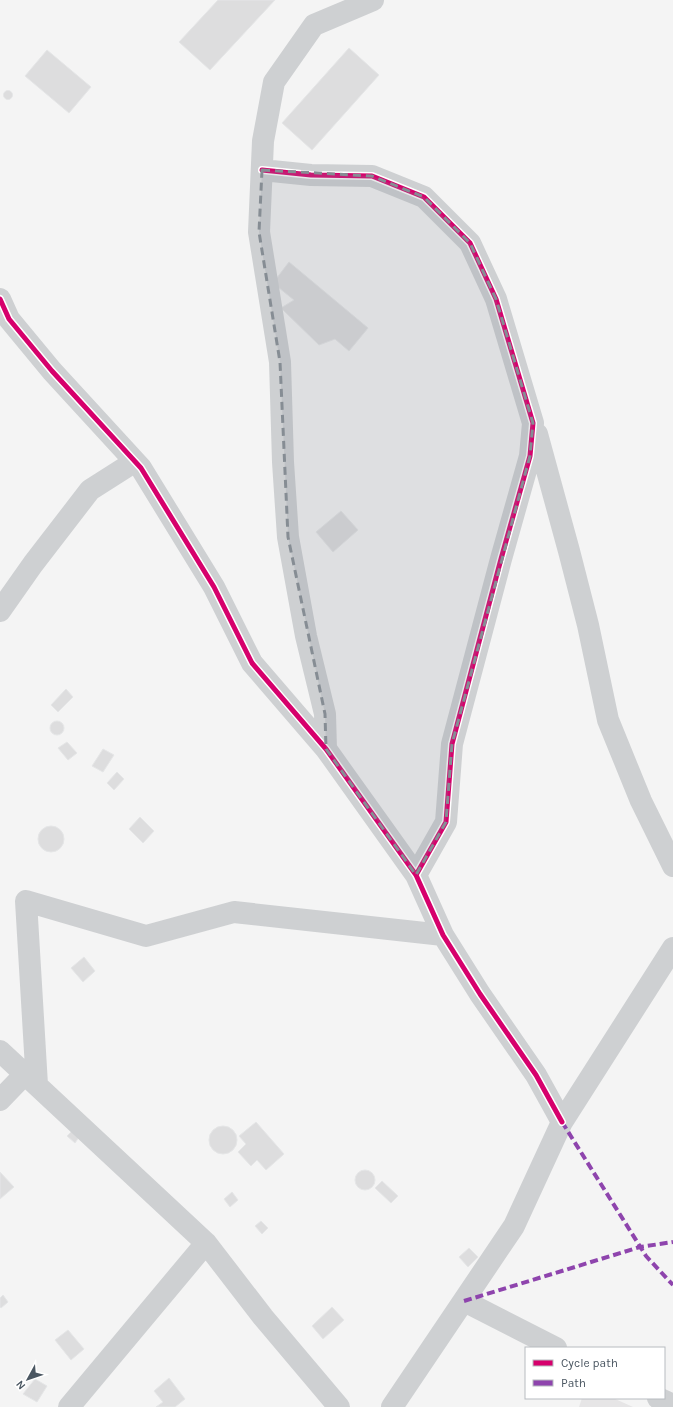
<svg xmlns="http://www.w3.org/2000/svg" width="673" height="1407" viewBox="0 0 673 1407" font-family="Karla,sans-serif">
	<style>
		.education { fill: #e6e5e6 }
		.building { fill: #ddddde; stroke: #e5e6e7 }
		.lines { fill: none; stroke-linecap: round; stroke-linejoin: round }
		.minor { stroke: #ced0d2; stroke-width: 22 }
		.quiet { stroke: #8e44ad; stroke-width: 4; stroke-dasharray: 8 4; stroke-linecap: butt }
		.cycleway-casing { stroke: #fff; stroke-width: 8 }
		.cycleway { stroke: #d6006c; stroke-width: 5 }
		.marked { fill: #868d94; fill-opacity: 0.2; stroke: #868d94; stroke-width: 3; stroke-dasharray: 8 5; stroke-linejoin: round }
	</style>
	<rect width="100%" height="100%" fill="#f4f4f4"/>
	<path class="education" d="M582,1398H613L633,1407H579Z"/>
	<path class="building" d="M218,0H275L210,70L179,42Z
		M349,48L379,75L312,150L282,123Z
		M47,50L91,87L69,113L25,76Z
		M3.5 95a4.5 4.5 0 1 1 9 0a4.5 4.5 0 1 1-9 0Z
		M289,262L368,328L349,351L335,339L319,345L281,308L294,300L273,283Z
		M341,511L358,530L333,552L316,532Z
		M66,689L73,697L58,712L51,705Z
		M50 728a7 7 0 1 1 14 0a7 7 0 1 1-14 0Z
		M67,742L77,753L68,760L58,748Z
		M103,749L114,755L103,772L92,766Z
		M117,772L124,779L114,790L107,783Z
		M140,817L154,831L143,843L129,829Z
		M38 839a13 13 0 1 1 26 0a13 13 0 1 1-26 0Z
		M84,957L95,971L83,982L71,968Z
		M256,1122L284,1154L266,1170L257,1160L251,1166L238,1152L246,1144L239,1136Z
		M209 1140a14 14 0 1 1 28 0a14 14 0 1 1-28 0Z
		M72,1131L79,1137L75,1143L67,1136Z
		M355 1180a10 10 0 1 1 20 0a10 10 0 1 1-20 0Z
		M0,1172L14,1187L0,1199Z
		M382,1181L398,1196L391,1203L375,1188Z
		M232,1192L238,1200L230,1207L224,1199Z
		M261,1221L268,1228L262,1234L255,1226Z
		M469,1248L478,1257L468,1267L459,1257Z
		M3,1295L8,1302L1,1308L0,1307V1298Z
		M332,1307L344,1320L323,1339L312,1326Z
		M68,1330L84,1349L71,1360L55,1340Z
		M169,1378L185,1399L175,1407H156L163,1402L154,1391Z
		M35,1379L47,1386L37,1402L23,1394Z"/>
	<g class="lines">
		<path class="minor" d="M262,170L311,175L372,176L424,197L470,243L496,299L533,423L530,456L501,559L452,744L446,822L416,875
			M0,299L9,319L52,371L141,468L214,587L252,663L326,749L416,875L443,935L480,994L536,1075L562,1122
			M537,434L569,551L588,625L608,720L641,801L673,866
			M0,611L33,564L90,490L134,462
			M326,749L325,714L306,636L288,537L283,462L280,362L259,232L263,141L274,82L314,25L373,0
			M0,1051L206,1243L263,1317L339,1407
			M37,1085L26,901L146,936L234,912L443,935
			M0,1100L25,1074
			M464,1301L556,1348
			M658,1398L673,1405
			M69,1407L206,1243
			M392,1407L514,1226L562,1122L673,948"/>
		<path class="quiet" d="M562,1122L646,1256L673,1285
			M464,1301L640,1247L673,1242"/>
		<defs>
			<path id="cycleway" d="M262,170L311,175L372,176L424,197L470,243L496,299L533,423L530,456L501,559L452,744L446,822L416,875
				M0,299L9,319L52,371L141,468L214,587L252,663L326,749L416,875L443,935L480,994L536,1075L562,1122"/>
		</defs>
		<use href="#cycleway" class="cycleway-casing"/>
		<use href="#cycleway" class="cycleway"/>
	</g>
	<path class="marked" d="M262,170L372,176L424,197L470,243L496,299L533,423L530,456L452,744L446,822L416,875L326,749L325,714L288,537L280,362L259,232Z"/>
	<rect x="525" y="1347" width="140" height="52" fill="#ffffff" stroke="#b7bbc0"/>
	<rect x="533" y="1360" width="20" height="6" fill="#d6006c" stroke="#b7bbc0"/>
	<text x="561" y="1367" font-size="12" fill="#4a5661">Cycle path</text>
	<rect x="533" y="1380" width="20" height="6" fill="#8e44ad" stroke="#b7bbc0"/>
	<text x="561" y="1387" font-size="12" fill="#4a5661">Path</text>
	<g transform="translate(28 1379) rotate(230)" stroke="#ffffff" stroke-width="3" paint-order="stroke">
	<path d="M0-3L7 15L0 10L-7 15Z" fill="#4a5661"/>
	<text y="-6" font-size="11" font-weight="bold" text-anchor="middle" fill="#4a5661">N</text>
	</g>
</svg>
